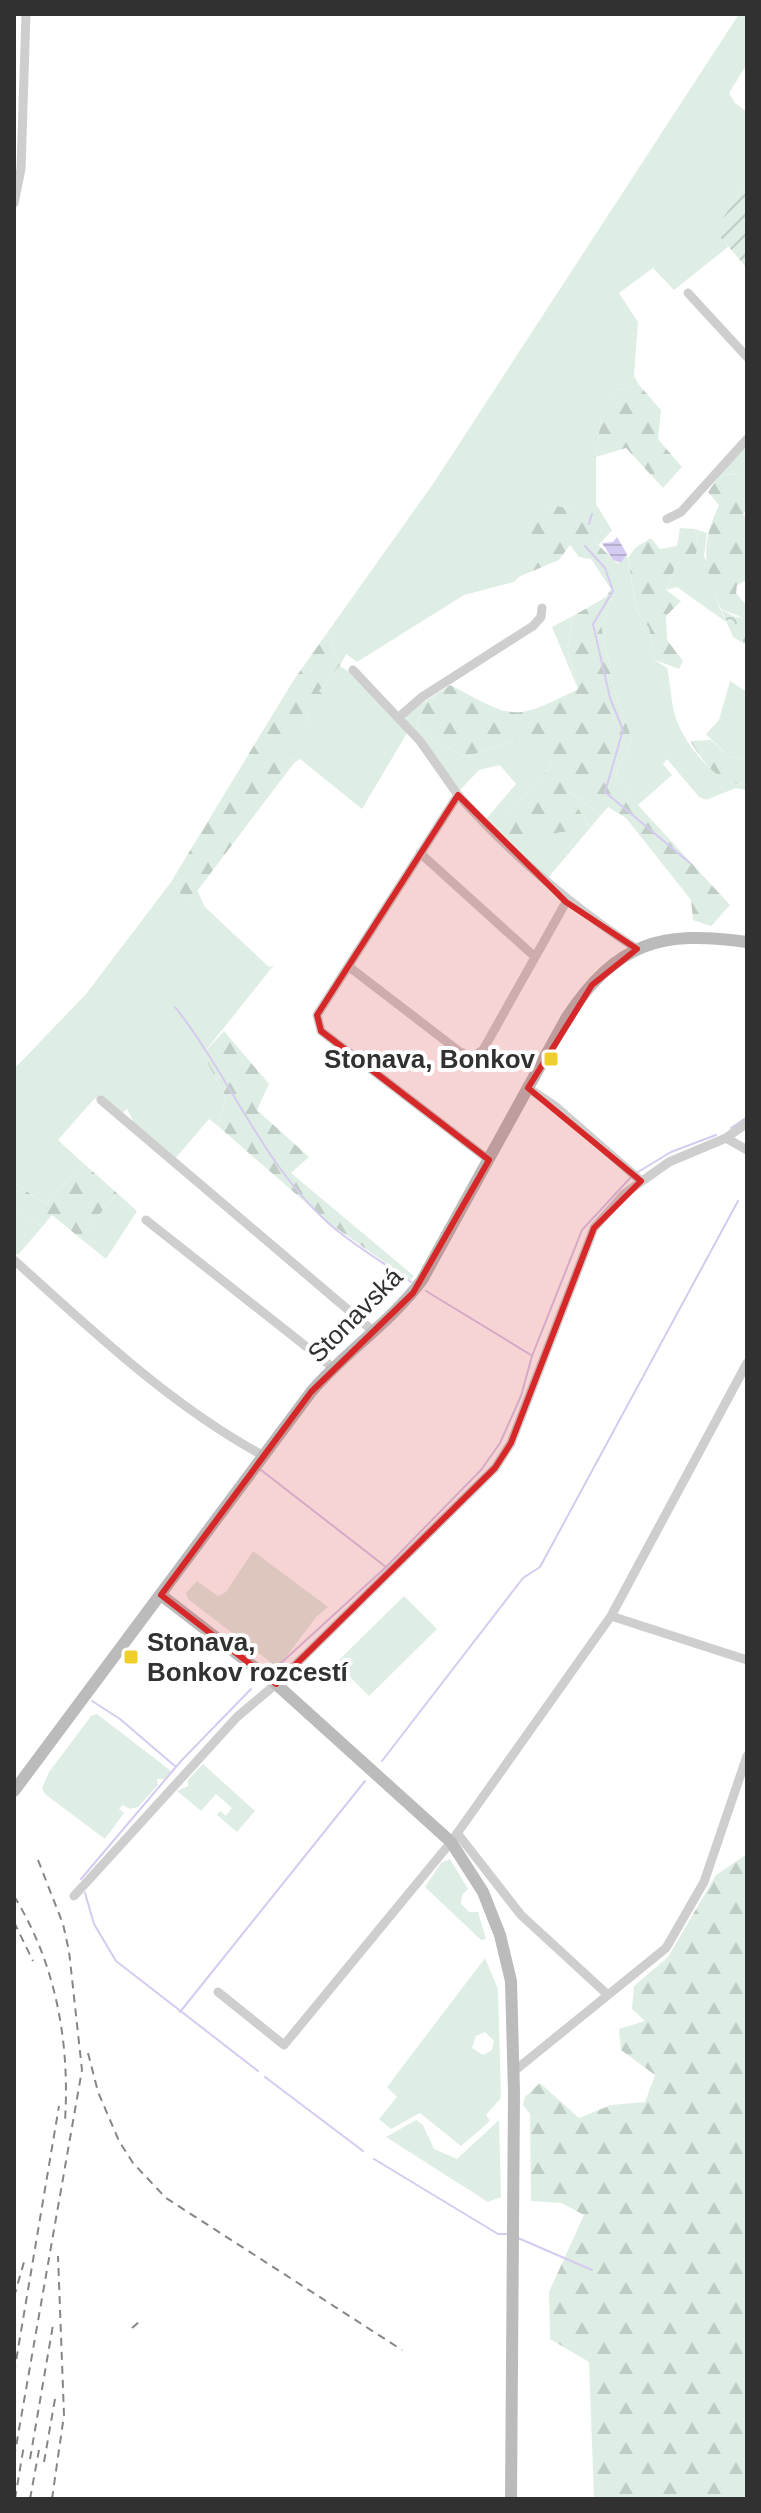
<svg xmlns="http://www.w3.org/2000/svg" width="761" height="2513" viewBox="0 0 761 2513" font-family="Arial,sans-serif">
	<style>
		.grass { fill: #dfeee4; fill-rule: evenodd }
		.forest { fill: url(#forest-firs) }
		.park { fill: url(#park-crowns) }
		.garden { fill: url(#garden-furrows) }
		.water { fill: url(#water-rules) }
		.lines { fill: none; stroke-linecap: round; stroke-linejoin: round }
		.stream { stroke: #d5caef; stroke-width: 2 }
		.street { stroke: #cecece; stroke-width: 9 }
		.secondary { stroke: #bbb; stroke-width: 12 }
		.rail { stroke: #868686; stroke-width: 2; stroke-dasharray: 8 6; stroke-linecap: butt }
		.marked { fill: #d62828; fill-opacity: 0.2; stroke: #d62828; stroke-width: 6; stroke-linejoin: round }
		.poi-dot { fill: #efcf2c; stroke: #fff; stroke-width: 3 }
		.labels { text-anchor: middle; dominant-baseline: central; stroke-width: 8; stroke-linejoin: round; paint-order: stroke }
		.poi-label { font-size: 26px; font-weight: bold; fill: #313131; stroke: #fff; text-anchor: end }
		.street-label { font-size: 26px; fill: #313131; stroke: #fff }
	</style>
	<defs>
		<pattern id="forest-firs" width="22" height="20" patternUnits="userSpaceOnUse" patternTransform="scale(2)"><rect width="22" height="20" fill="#dfeee4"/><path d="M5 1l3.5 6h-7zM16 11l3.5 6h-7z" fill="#c0cdc4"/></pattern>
		<pattern id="park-crowns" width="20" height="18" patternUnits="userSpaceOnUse" patternTransform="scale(2)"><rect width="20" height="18" fill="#dfeee4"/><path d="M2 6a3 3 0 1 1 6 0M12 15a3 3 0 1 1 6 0" fill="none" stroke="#c0cdc4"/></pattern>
		<pattern id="garden-furrows" width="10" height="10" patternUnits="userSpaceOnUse" patternTransform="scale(2)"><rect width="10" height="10" fill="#dfeee4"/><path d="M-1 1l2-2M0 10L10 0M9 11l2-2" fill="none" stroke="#c0cdc4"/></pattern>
		<pattern id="water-rules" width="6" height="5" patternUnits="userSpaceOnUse" patternTransform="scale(2)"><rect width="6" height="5" fill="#d5caef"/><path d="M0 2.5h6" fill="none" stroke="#b7aecd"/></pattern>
	</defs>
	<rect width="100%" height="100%" fill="#fff"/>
	<path class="grass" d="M739,14H747V64L729,93L735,103L747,112V180L716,230L728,247L674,290L653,268L619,293L638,322L634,376L639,385L616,390L601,418L596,457V504L612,530L599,545L594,541L598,524L596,505L566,508L548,504V548L514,582L464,595L357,662L346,654L340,666L354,675L407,733L362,809L300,759L294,763L287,749L312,712L327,716L319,691L340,665L327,633L435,481Z
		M747,443V470L742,474L720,475Z
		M695,529L707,533L704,557L725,587L714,595L726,622L677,587L666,590L677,563L698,544Z
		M627,554L637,612L649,628L655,660L667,668C671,685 671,708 678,724C690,750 713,778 740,785L747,779V790L736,788L706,800L699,797L667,759L663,764L672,775L638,805L616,773L632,739L615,694L601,625L616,591V563H621Z
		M573,616L567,650L578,689L552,627Z
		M730,681L747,692V759L729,757L706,734L719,720Z
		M450,685L423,705L416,728L465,757L512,742L543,748L553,763L504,819L590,827L564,788L601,815L548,878L486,819L516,784L500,765L479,770L460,790L405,722L407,713Z
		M171,882L188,903L197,890L205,907L269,967L274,965L203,1054L226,1098L218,1126L209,1119L174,1160L135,1125L127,1109L121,1114L103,1097L94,1099L58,1140L83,1163L46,1204L14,1183V1069L86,994Z
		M117,1193L137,1211L106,1259L80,1238Z
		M14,1211L42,1227L18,1255L14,1252Z
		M253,1551L328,1607L316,1617L278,1668L188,1599L186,1593L197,1581L218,1596L226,1592Z
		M404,1596L437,1629L369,1696L336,1663Z
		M97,1714L171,1771L165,1779H157L158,1785L138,1807L130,1809L123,1805L119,1809L124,1813L105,1839L45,1794L42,1788L49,1772L91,1716Z
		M203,1764L255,1811L237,1832L217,1815L220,1811L226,1816L232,1808L216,1794L201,1811L177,1791L188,1786V1780Z
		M450,1859L468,1889L462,1895L461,1904L469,1912H478L486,1939L481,1940L425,1887L441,1863Z
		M485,1958L498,1989L501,2098L486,2115L490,2121L461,2146L420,2113L391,2129L379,2119L397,2097L387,2087ZM485,2032L494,2041L492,2050L483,2055L472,2048L476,2036Z
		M416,2120L423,2125L434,2149L457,2159L499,2120L501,2197L488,2202L386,2137Z"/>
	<path class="forest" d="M639,385L661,410L658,439L682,467L663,488L626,448L596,457L601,417L616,390Z
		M747,470V506L743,515L747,519V580L737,585L736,593L747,606L746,619L721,609L714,595L724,587L710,578C702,549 707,532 719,505L708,492L720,475L742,474Z
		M548,504L566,508L596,504L599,523L594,541L618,564L616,591L601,625L615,694L632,739L616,773L638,805L730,905L711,926L693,920L691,900L626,818L608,807L601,815L567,790L590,828L508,840L504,819L553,763L543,749L512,742L465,757L416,728L423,705L450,685C514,718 511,723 578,689L567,650L573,616L606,597L611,589L591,559L579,557L570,545L559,560L516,578L547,549L529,531Z
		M680,528L695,529L698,544L695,558L677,563L666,590L681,601L666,616L667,640L683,661L679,669L655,660L649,628L637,612L628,558L635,548L651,538L660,549L677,546Z
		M327,633L340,665L319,691L329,700L327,716L311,713L288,749L294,763L188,903L171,882L293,681Z
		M711,740L729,757L747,759V779L740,785C714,779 704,762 690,741Z
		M224,1031L269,1084L257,1110L309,1157L291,1173L414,1276L410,1280L329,1223L218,1126L226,1098L203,1054Z
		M83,1163L117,1193L80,1238L52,1215L42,1227L14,1211V1183L46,1204Z
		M747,1854V2499H594L589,2362L550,2339L549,2292L584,2215L561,2203L531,2201L530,2114L523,2105L525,2097L540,2083L579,2118L611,2105L645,2102L655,2075L621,2050L619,2029L645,2021L632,2009L634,1986L668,1957L716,1875Z"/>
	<path class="park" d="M721,609L735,617L747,618V645L733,637Z"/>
	<path class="garden" d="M747,180V268L715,231Z"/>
	<path class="water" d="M617,537L627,554L621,563L613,560L602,543L613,542Z"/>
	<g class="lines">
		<path class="stream" d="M589,524L592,514
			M585,546L605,568L613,591L593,624L610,698L623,730L605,792L690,863
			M175,1007C229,1075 261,1161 326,1221C351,1244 383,1262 411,1282
			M731,1128L747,1117
			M638,1172L671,1152L716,1135
			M426,1291L531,1355
			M261,1470L386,1567
			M280,1664L386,1567L481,1470L500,1443L521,1396L532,1356L582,1230L631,1177
			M92,1701L120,1719L176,1767
			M382,1761L523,1578L540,1567L738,1201
			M81,1879L181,1761L251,1689
			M85,1893L94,1924L116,1961L258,2071
			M180,2012L365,1781
			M265,2077L363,2151
			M374,2159L498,2234H508
			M518,2238L592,2270"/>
		<path class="street" d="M14,203L21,169L26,14
			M688,293L747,357
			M667,519L681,512L747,439
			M353,670L420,741L458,795
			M398,718L422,697L533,626L541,617L542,608
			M420,853L534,956
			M348,966L460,1052L472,1057L483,1050L566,902
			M528,1088L555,1106L641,1181
			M101,1100L373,1331
			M726,1138L747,1150
			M489,1160L321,1031L317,1015L458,795C512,855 569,905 637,949
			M146,1220L332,1367
			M14,1260C93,1331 170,1405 264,1456
			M611,1616L747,1660
			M457,1833L521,1915L608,1995
			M74,1896L237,1717L276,1684L495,1468L511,1443L594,1228L624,1194L669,1162L726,1138L747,1123
			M218,1992L284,2045L451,1842L611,1616L747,1363
			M513,2072L666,1948L704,1882L747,1756"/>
		<path class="secondary" d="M161,1595L276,1684L451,1842L483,1892L500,1935L511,1981L514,2093L511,2499
			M14,1791L311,1392C345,1352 391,1322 422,1280L567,1017C617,942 661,930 747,942"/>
		<path class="rail" d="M14,1896C56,1964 70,2042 65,2121
			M14,1922L33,1961
			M88,2053L98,2092L119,2141L133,2163L166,2198L402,2350
			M14,2297L24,2262
			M132,2328L139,2322
			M14,2373L59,2106
			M14,2458L82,2070L69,1951L63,1924L38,1860
			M30,2459L53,2325
			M44,2462L55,2399
			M15,2499L24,2445
			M30,2499L39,2450
			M52,2499L64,2415L58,2256"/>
	</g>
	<path class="marked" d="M458,795L566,902L637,949L592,985L528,1088L641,1181L594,1228L511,1443L495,1468L276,1684L161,1595L311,1392L413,1293L489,1160L321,1031L317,1015Z"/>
	<g class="poi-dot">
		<rect x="543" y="1051" width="16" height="16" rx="4"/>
		<rect x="123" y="1649" width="16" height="16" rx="4"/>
	</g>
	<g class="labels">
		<g class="poi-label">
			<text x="535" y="1059">Stonava, Bonkov</text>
			<text x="147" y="1642" text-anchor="start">Stonava,<tspan x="147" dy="30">Bonkov rozcestí</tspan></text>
		</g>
		<g class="street-label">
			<text transform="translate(355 1315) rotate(-45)">Stonavská</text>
		</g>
	</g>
	<rect width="761" height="2513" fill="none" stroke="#313131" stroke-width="32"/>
</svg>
